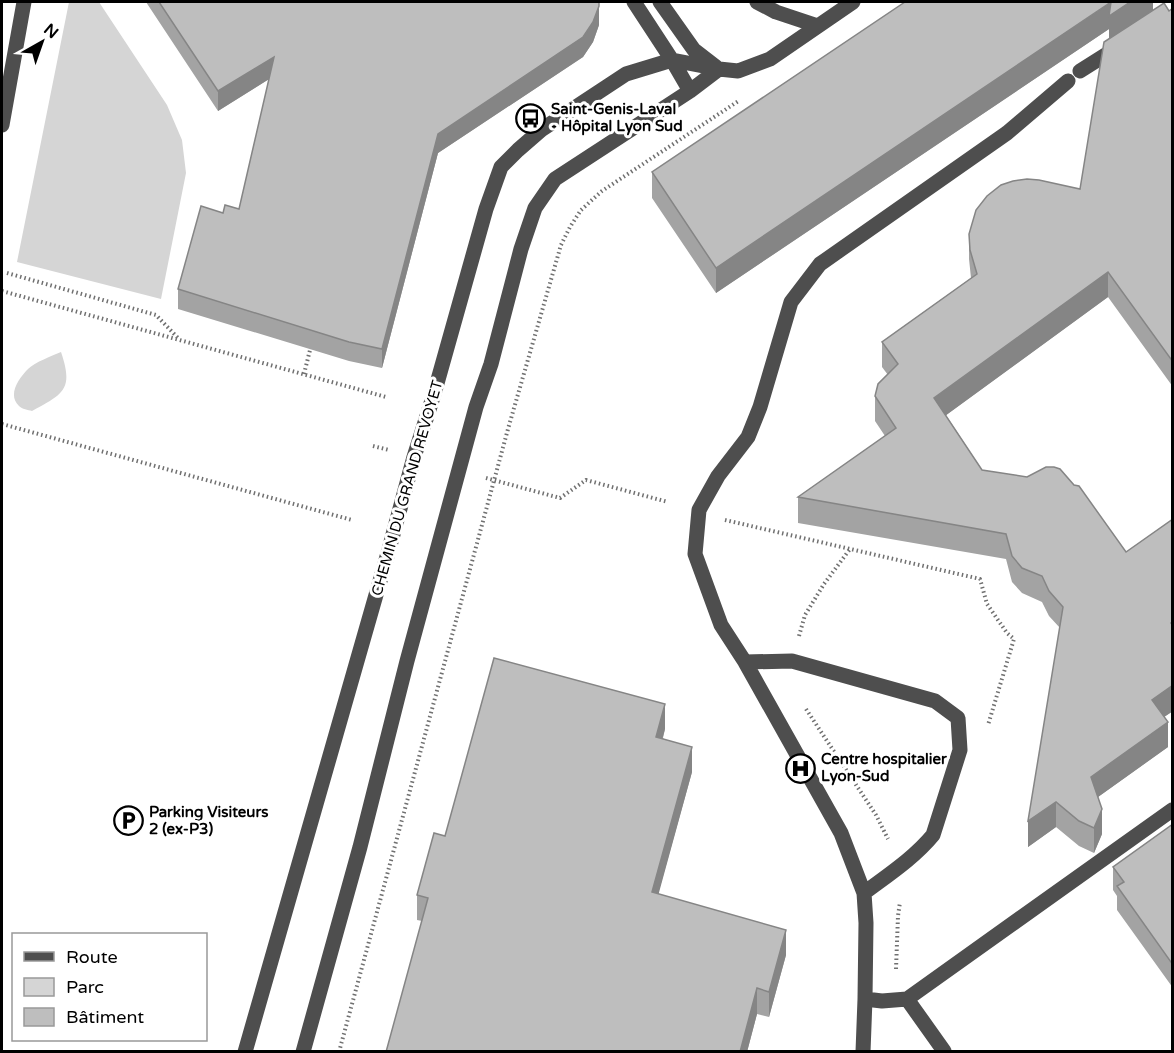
<svg xmlns="http://www.w3.org/2000/svg" width="1174" height="1053" viewBox="0 0 1174 1053" font-family="'Varela Round',sans-serif">
	<style>
		.green { fill: #d5d5d5 }
		.lines { fill: none; stroke-linecap: round; stroke-linejoin: round }
		.path { stroke: #707070; stroke-width: 4; stroke-dasharray: 1.5 3; stroke-linecap: butt }
		.minor { stroke: #4e4e4e; stroke-width: 15 }
		.wall { fill: #a3a3a3 }
		.shaded-wall { fill: #858585 }
		.building { fill: #bebebe; stroke: #858585; stroke-width: 1.5 }
		.labels { text-anchor: middle; dominant-baseline: central; stroke-width: 6; stroke-linejoin: round; paint-order: stroke }
		.poi-label { font-size: 15px; font-weight: bold; fill: #000; stroke: #fff; text-anchor: start }
		.street-label { font-size: 15px; fill: #000; stroke: #fff }
	</style>
	<rect width="100%" height="100%" fill="#fff"/>
	<path class="green" d="M69,2H99L167,105L182,140L186,173L161,299L17,262Z
		M61,352C74,390 63,394 32,411C28,410 22,409 19,406C7,395 19,378 28,369C35,362 52,356 61,352Z"/>
	<g class="lines">
		<path class="path" d="M7,273L156,315L179,339
			M2,291L386,397
			M304,374L310,350
			M2,424L352,520
			M373,446L389,450
			M486,478L560,498L586,480L668,502
			M725,520L980,579L987,604L1007,633L1014,639L988,725
			M799,636L805,615L824,584L850,549
			M806,709L876,815L888,839
			M896,969L898,916L900,902
			M339,1052L508,429L561,245L570,227L581,210L602,191L740,100"/>
		<path class="minor" d="M634,2L672,60L690,91
			M660,2L694,50L716,67
			M757,2L776,12L818,26
			M1080,71L1118,47
			M2,125L24,2
			M745,662L792,661L935,701L958,718L960,750L933,835C914,858 888,875 864,893
			M865,999L882,1001L907,999L1172,810
			M907,999L944,1051
			M245,1052L388,553L414,457L434,394L486,209L501,167L518,150L541,130L626,74L672,60L719,69L738,71L770,59L853,2
			M303,1052L360,847L407,661L476,407L491,364L521,249L535,208L555,179L690,91L719,69
			M863,1052L865,999L866,923L864,893L841,833L745,662L721,625L695,554L699,510L718,476L748,437L760,407L791,302L820,264L1007,133L1068,81"/>
	</g>
	<path class="wall" d="M146,2H599V25L593,42L583,57L438,153L382,368L349,361L178,309V289L223,213L239,209L269,79L218,111Z
		M1153,2V10L1169,11L1173,8V387L1108,297L946,415L982,470L1126,552L1173,519V711L1164,717L1168,747L1098,797L1102,834L1094,853L1079,846L1056,827L1028,847L1060,628L1049,616L1042,602L1022,593L1012,582L1006,559L798,523V497L885,436L875,421V396L888,375L882,367V342L971,278L969,259V234L1080,189L1109,39V29L716,293L652,198V172Z
		M665,729L663,738L692,772L658,894L786,955L769,1017L757,1014L747,1052H386L422,921L417,920V895L445,836Z
		M1173,824V988L1117,910V896L1113,890V867Z"/>
	<path class="shaded-wall" d="M1111,2H1153V12L1109,41V29L716,293V268Z
		M599,6V25L593,42L583,57L438,153L382,368V349L438,134Z
		M274,57V76L218,111V91Z
		M1108,272V297L934,424V398Z
		M1173,685V711L1152,725V700Z
		M665,704V729L656,762V737Z
		M1168,722V747L1091,802V777Z
		M692,747V772L652,918V892Z
		M1056,802V827L1028,847V821Z
		M1102,809V834L1094,853V828Z
		M786,930V955L769,1017V992Z
		M757,988V1014L747,1052H740Z"/>
	<path class="building" d="M159,2H599V6L593,22L583,37L438,134L382,349L349,342L178,289L201,206L223,213L225,205L239,209L274,57L218,91Z
		M905,2H1130L1109,16L1111,2L716,268L652,172Z
		M1164,3L1169,11L1173,8V362L1108,272L934,398L982,470L1027,477L1046,467H1054L1060,469L1074,485L1079,486L1126,552L1173,519V622L1171,623L1173,626V685L1152,700L1168,722L1091,777L1102,809L1094,828L1079,821L1056,802L1028,821L1063,607L1049,591L1042,576L1022,568L1012,556L1006,534L798,497L896,428L875,396L878,384L898,364L882,342L977,274L970,250L969,234L976,210L987,196L1001,185L1013,181L1027,179L1039,180L1080,189L1104,42Z
		M494,658L665,704L656,737L692,747L652,892L786,930L769,992L757,988L740,1052H386L428,898L417,895L434,833L445,836Z
		M1173,824V965L1117,886L1124,882L1113,867Z"/>
	<defs>
		<symbol id="bus-ring" viewBox="-11 -11 22 22"><circle r="9.5" fill="#fff" stroke="#000" stroke-width="1.5"/><path d="M-5-6H5V4H4V6H2V4H-2V6H-4V4H-5ZM-3.5-4V0h7V-4ZM-3.5 1.2v1.5H-2V1.2ZM2 1.2v1.5H3.5V1.2Z" fill="#000"/></symbol>
		<symbol id="hospital-ring" viewBox="-11 -11 22 22"><circle r="9.5" fill="#fff" stroke="#000" stroke-width="1.5"/><path d="M-5-5h3v3.5h4V-5h3V5h-3V1.5h-4V5h-3Z" fill="#000"/></symbol>
		<symbol id="parking-ring" viewBox="-11 -11 22 22"><circle r="9.5" fill="#fff" stroke="#000" stroke-width="1.5"/><path d="M-3.5-5.5H1a3.5 3.5 0 0 1 0 7H-1V5.5H-3.5ZM-1-3.4V-.6H.8a1.4 1.4 0 0 0 0-2.8Z" fill="#000"/></symbol>
	</defs>
	<g fill-rule="evenodd">
		<use href="#bus-ring" x="514" y="102" width="33" height="33"/>
		<use href="#hospital-ring" x="784" y="752" width="33" height="33"/>
		<use href="#parking-ring" x="112" y="804" width="33" height="33"/>
	</g>
	<g class="labels">
		<g class="poi-label">
			<text x="551" y="109">Saint-Genis-Laval<tspan x="551" dy="17">- Hôpital Lyon Sud</tspan></text>
			<text x="821" y="759">Centre hospitalier<tspan x="821" dy="17">Lyon-Sud</tspan></text>
			<text x="149" y="812">Parking Visiteurs<tspan x="149" dy="17">2 (ex-P3)</tspan></text>
		</g>
		<g class="street-label">
			<text transform="translate(407 488) rotate(-74)">CHEMIN DU GRAND REVOYET</text>
		</g>
	</g>
	<rect width="1174" height="1053" fill="none" stroke="#000000" stroke-width="6"/>
	<rect x="12" y="933" width="195" height="108" fill="#ffffff" stroke="#999999" stroke-width="1.5"/>
	<rect x="24" y="952" width="30" height="9" fill="#4e4e4e" stroke="#999999" stroke-width="1.5"/>
	<text x="66" y="963" font-size="18" fill="#000000">Route</text>
	<rect x="24" y="978" width="30" height="18" fill="#d5d5d5" stroke="#999999" stroke-width="1.5"/>
	<text x="66" y="993" font-size="18" fill="#000000">Parc</text>
	<rect x="24" y="1008" width="30" height="18" fill="#bebebe" stroke="#999999" stroke-width="1.5"/>
	<text x="66" y="1023" font-size="18" fill="#000000">Bâtiment</text>
	<g transform="translate(42 42) rotate(40)" stroke="#ffffff" stroke-width="4.5" paint-order="stroke">
	<path d="M0-4.5L10 22L0 15L-10 22Z" fill="#000000"/>
	<text y="-9" font-size="16" font-weight="bold" text-anchor="middle" fill="#000000">N</text>
	</g>
</svg>
